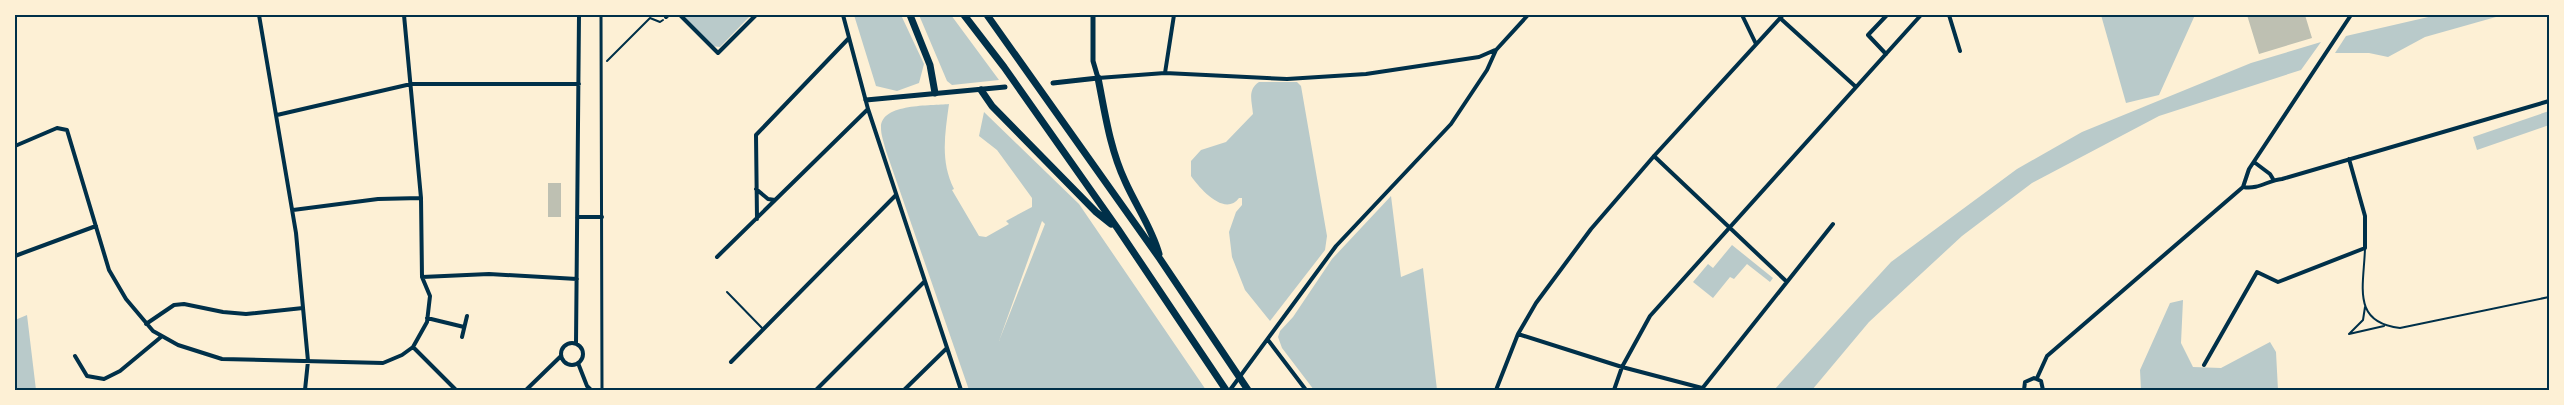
<svg xmlns="http://www.w3.org/2000/svg" width="2564" height="405" viewBox="0 0 2564 405" font-family="Quicksand,sans-serif">
	<style>
		.green { fill: #b9caca; fill-rule: evenodd }
		.building { fill: #bec0b2 }
		.lines { fill: none; stroke-linecap: round; stroke-linejoin: round }
		.path { stroke: #003049; stroke-width: 2 }
		.service { stroke: #003049; stroke-width: 2 }
		.pedestrian { stroke: #003049; stroke-width: 3 }
		.minor { stroke: #003049; stroke-width: 4 }
		.tertiary { stroke: #003049; stroke-width: 5 }
		.motorway { stroke: #003049; stroke-width: 7 }
		.neatline { fill: none; stroke: #003049; stroke-width: 2 }
	</style>
	<rect width="100%" height="100%" fill="#fdf0d5"/>
	<path class="green" d="M680,15H751L720,47L711,46Z
		M854,15H901L924,64L919,83L897,91L876,86Z
		M919,15H951L999,80L952,85L947,81Z
		M2101,15H2195L2159,95L2126,103Z
		M2437,15H2503L2425,37L2388,57L2369,53H2335L2346,36Z
		M2321,42L2301,70L2159,116L2032,183L1962,236L1869,322L1812,390H1774L1891,262L2017,169L2082,132L2251,63Z
		M1259,82H1297L1301,86L1327,236L1325,250L1270,321L1245,290L1232,257L1229,232L1236,212L1242,205V198H1239C1225,217 1200,189 1191,176V161L1201,150L1226,142L1253,114C1252,101 1247,90 1259,82Z
		M949,104C945,134 940,161 954,189L952,190L979,236L986,237L1009,224L1006,221L1032,207V198L997,150L979,136L984,112L1079,204L1206,390H969L886,151C884,143 881,135 881,128C880,103 931,106 949,104ZM1042,221L1045,224L999,341Z
		M2549,111V125L2477,150L2473,137Z
		M1391,196L1401,277L1423,268L1437,390H1314L1282,348L1278,337L1280,331L1293,317L1332,259Z
		M1732,245L1773,278L1770,282L1747,264L1734,279L1730,277L1713,298L1693,282L1708,264L1713,268Z
		M2183,300L2181,343L2193,367L2221,368L2270,342L2276,352L2278,390H2141L2140,370L2170,303Z
		M27,315L36,390H15V320Z"/>
	<path class="building" d="M2247,15H2305L2312,38L2259,54Z
		M548,183H561V217H548Z"/>
	<g class="lines">
		<path class="path" d="M607,61L650,18L660,22L663,20"/>
		<path class="service" d="M2365,248C2364,286 2351,322 2400,328L2549,297
			M727,292L763,329
			M2365,307L2363,320L2349,334L2384,326"/>
		<path class="pedestrian" d="M601,15L602,390"/>
		<path class="minor" d="M259,15L296,233L308,361L305,390
			M680,15L718,53L756,15
			M843,15L868,109L961,390
			M1742,15L1756,44
			M1949,15L1960,51
			M666,17L668,15
			M1780,18L1856,87
			M1886,54L1868,35L1887,15
			M1165,73L1174,15
			M1098,78L1165,73L1287,79L1366,74L1479,57L1495,50
			M277,115L411,84H579
			M15,146L57,128L67,130L109,270L126,299L153,331L178,345L222,359L383,363L402,355L413,347L427,322L430,296L422,277L421,198L404,15
			M1654,156L1786,281
			M2254,162L2270,174L2273,179
			M2243,187C2259,190 2268,180 2282,179L2549,101
			M756,189L768,199L775,200
			M293,210L378,199L421,198
			M577,217H602
			M757,219L756,135L849,38
			M15,256L96,226
			M717,257L868,109
			M422,277L489,274L577,279
			M427,318L464,327
			M146,324L174,305L184,304L223,312L246,314L303,308
			M1518,334L1622,367L1702,388
			M462,337L467,316
			M1268,340L1306,390
			M561 354a11 11 0 1 1 22 0a11 11 0 1 1-22 0Z
			M576,344L579,15
			M413,347L456,390
			M75,356L87,376L104,379L120,371L161,337
			M731,362L896,195
			M578,363L587,386L591,390
			M2204,365L2257,272L2278,282L2365,248V216L2349,159
			M2037,378L2047,356L2243,187L2249,169L2351,15
			M526,390L561,356
			M816,390L924,282
			M904,390L947,348
			M1230,390L1336,246L1451,124L1487,70L1496,50L1528,15
			M1496,390L1518,334L1536,303L1591,229L1654,156L1783,15
			M1614,390L1622,367L1650,316L1921,15
			M1701,390L1833,224
			M2024,390L2025,382L2034,378L2041,381L2043,390"/>
		<path class="tertiary" d="M1053,83L1098,78L1093,61V15
			M866,100L1005,87"/>
		<path class="motorway" d="M910,15L930,65L935,93
			M964,15L1004,67L1118,229L1226,390
			M987,15L1160,259L1248,390
			M1098,78C1105,113 1110,149 1125,181C1136,206 1152,228 1159,254
			M981,90L992,106L1096,212L1111,224"/>
	</g>
	<rect width="2564" height="405" fill="none" stroke="#fdf0d5" stroke-width="32"/>
	<rect x="16" y="16" width="2532" height="373" class="neatline"/>
</svg>
